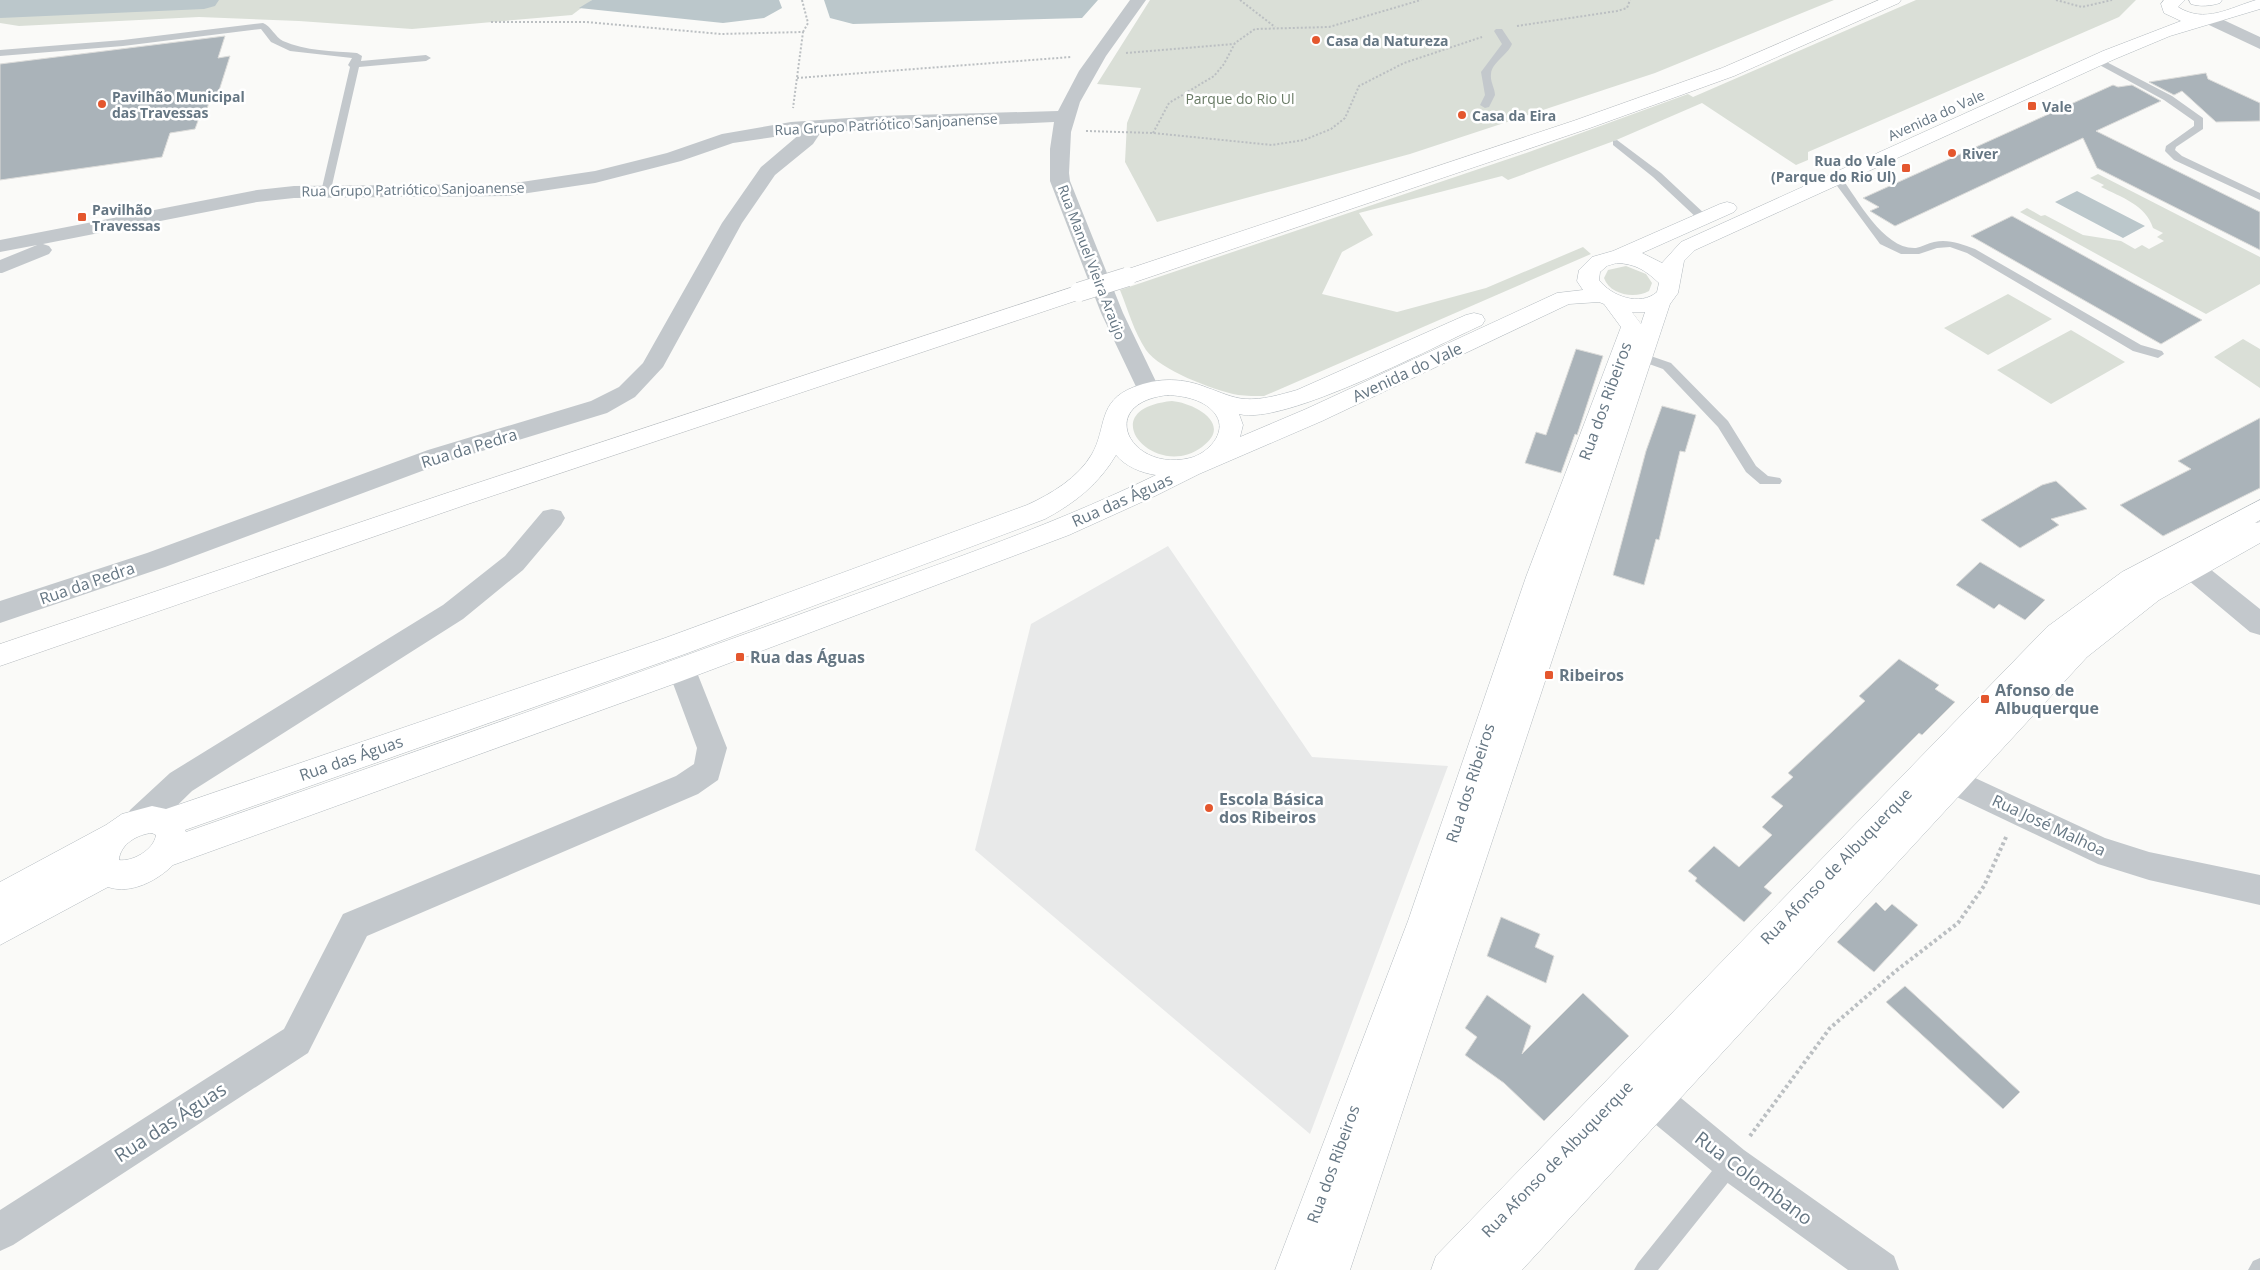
<svg xmlns="http://www.w3.org/2000/svg" width="2260" height="1270" viewBox="0 0 2260 1270" font-family="'Open Sans',sans-serif">
	<style>
		.built { fill: #e8e9e9 }
		.green { fill: #dadfd7 }
		.water { fill: #bbc7cb }
		.lines { fill: none; stroke-linecap: round; stroke-linejoin: round }
		.river { fill: #bbc7cb; fill-rule: evenodd }
		.building { fill: #aab3b9; stroke: #dcdcda }
		.secondary-casing { stroke: #b3babf; stroke-width: 1 }
		.highway-casing { stroke: #b4b9bd; stroke-width: 1 }
		.path-far1 { stroke: #bbbfc2; stroke-width: 2; stroke-dasharray: 2 2; stroke-linecap: butt }
		.path { stroke: #bbbfc2; stroke-width: 4; stroke-dasharray: 3 3; stroke-linecap: butt }
		.lane { fill: #c3c8cc; fill-rule: evenodd }
		.street { fill: #c3c8cc; fill-rule: evenodd }
		.secondary { fill: #fff; fill-rule: evenodd }
		.highway { fill: #fff; fill-rule: evenodd }
		.highway-bridge-casing { stroke: #b4b9bd; stroke-width: 20; stroke-linecap: butt }
		.highway-bridge { stroke: #fff; stroke-width: 19 }
		.poi-dot { fill: #e4572e; stroke: #fff; stroke-width: 2 }
		.labels { text-anchor: middle; dominant-baseline: central; stroke-width: 5; stroke-linejoin: round; paint-order: stroke }
		.far-poi-label { font-size: 14px; font-weight: bold; fill: #657683; stroke: #fff; text-anchor: start }
		.far-park-label { font-size: 14px; fill: #687a64; stroke: #fff }
		.far-street-label { font-size: 14px; fill: #657683; stroke: #fff }
		.street-label { font-size: 16px; fill: #657683; stroke: #fff }
		.poi-label { font-size: 16px; font-weight: bold; fill: #657683; stroke: #fff; text-anchor: start }
		.near-street-label { font-size: 19px; fill: #657683; stroke: #fff }
	</style>
	<rect width="100%" height="100%" fill="#fafaf8"/>
	<path class="built" d="M1168,546L1312,757L1448,766L1310,1134L975,850L1031,624Z"/>
	<path class="green" d="M0,0H592L572,15L412,29L299,21L199,17L19,26L0,23Z
		M1150,0H1834L1655,73L1410,154L1157,222L1125,162L1127,123L1141,88L1097,84Z
		M1916,0H2136L2119,17L1808,152V160L1796,165L1702,103L1614,141L1508,180L1502,176L1359,213L1373,235L1342,252L1322,294L1397,312L1486,288L1583,247L1591,254L1264,396C1256,396 1246,396 1238,395C1213,390 1160,370 1146,350C1134,332 1128,310 1120,290L1529,152L1688,94L1693,97Z
		M2098,174L2260,257V284L2206,314L2020,212L2027,208L2041,216L2045,215L2083,235L2121,241L2135,249L2142,245L2149,249L2164,241L2157,237L2163,233L2153,228C2146,205 2121,197 2101,187L2104,185L2090,178Z
		M1626,266L1646,274L1652,283L1649,291C1635,299 1610,295 1604,278L1608,270Z
		M2008,294L2052,319L1988,355L1944,328Z
		M2071,330L2125,362L2051,404L1997,370Z
		M2243,339L2260,349V388L2214,357Z
		M1172,401C1194,403 1234,424 1202,447C1155,482 1090,409 1172,401Z"/>
	<path class="water" d="M592,0H779L782,8L764,18L723,23L579,8Z
		M824,0H1098L1082,18L853,24L830,18Z
		M2077,191L2145,226L2123,238L2055,202Z"/>
	<g class="lines">
		<path class="river" d="M0,0H219L215,6L204,9L0,18Z"/>
	</g>
	<path class="building" d="M225,36L218,58L230,56L217,97L210,98L205,117L199,118L195,129L170,133L162,157L0,180V64Z
		M2206,73L2208,79L2260,103V121L2216,122L2182,91L2174,95L2149,82Z
		M2113,85L2118,87L2132,85L2161,101L2096,131L2260,212V250L2097,168L2083,138L1895,226L1870,211L1879,207L1863,198Z
		M2012,216L2135,284L2202,320L2161,344L1971,236Z
		M1576,349L1603,356L1577,435L1575,434L1561,473L1525,463L1536,432L1546,435Z
		M1662,406L1696,415L1685,452L1680,451L1659,540L1656,539L1644,585L1613,575L1646,451Z
		M2260,418V488L2163,536L2120,505L2191,469L2178,461Z
		M2056,481L2087,509L2051,519L2059,525L2020,548L1981,520L2042,485Z
		M1980,562L2045,600L2025,620L1999,604L1994,609L1956,585Z
		M1899,659L1939,685L1935,689L1955,702L1922,735L1919,733L1764,887L1772,893L1744,922L1695,881L1697,878L1688,871L1714,846L1739,867L1772,835L1762,827L1783,806L1771,797L1793,777L1788,773L1865,701L1859,696Z
		M1876,902L1885,911L1892,904L1918,925L1874,972L1837,942Z
		M1501,917L1540,934L1535,947L1554,956L1546,983L1487,956Z
		M1905,986L2020,1092L2003,1109L1886,1002Z
		M1583,993L1629,1036L1544,1121L1504,1083L1465,1055L1477,1037L1465,1028L1487,995L1531,1026L1522,1054Z"/>
	<g class="lines">
		<defs>
			<path id="secondary" d="M2164,0H2185L2178,7C2205,24 2229,8 2256,0H2260V9L2170,36L2115,59L1695,250L1684,261L1678,293L1670,304L1350,1270H1275L1408,921L1526,577L1621,327L1604,304L1599,302L1569,304L1322,421L1199,474L1155,496L1069,535L679,682L173,865C158,880 131,895 108,887L0,945V882L106,825L122,814L152,806L166,809L665,638L1027,505C1051,494 1078,478 1092,454C1107,428 1097,401 1134,387C1159,377 1184,378 1208,388C1220,392 1232,398 1245,399C1263,400 1279,395 1297,390L1466,315L1474,313L1482,315L1485,320L1482,325C1435,346 1284,426 1239,414L1243,425L1240,437L1306,409L1557,293L1583,290L1577,281L1579,270L1592,257L1613,251L1720,204L1727,202L1734,204L1737,208L1734,212L1642,253L1662,263L1681,242L2103,51L2181,21L2164,13L2161,4ZM1617,263C1636,264 1645,270 1659,283L1657,292C1640,307 1611,296 1599,280L1600,272L1607,266ZM1632,312H1645L1641,324ZM1168,395C1185,396 1206,400 1216,415C1228,433 1207,454 1190,458C1130,473 1094,403 1168,395ZM1116,455C1125,466 1141,473 1156,475C1041,531 918,571 798,615C595,689 391,760 186,832L185,830L685,654L1045,519C1075,503 1099,484 1116,455ZM152,833L156,835C154,850 132,862 119,860C120,844 138,834 152,833Z
				M2189,0H2222L2220,3C2211,6 2200,7 2191,4Z
				M2260,500V520L2255,523L2260,522V543L2159,600L2087,657L1522,1270H1431L1436,1256L2047,627L2122,572Z"/>
			<path id="highway" d="M1879,0H1901L1899,3L1734,76L1590,128L1135,282L1127,283L1119,282L1116,277L1119,272L1576,120L1722,68Z
				M1079,285L1087,287L1090,292L1087,297L468,504L0,666V644L450,492Z"/>
		</defs>
		<use href="#secondary" class="secondary-casing"/>
		<use href="#highway" class="highway-casing"/>
		<path class="path-far1" d="M802,0L808,23L803,32
			M1240,0L1275,27
			M2056,0L2082,7L2112,0
			M491,22H586L721,34L803,32L793,108
			M1517,26L1617,11L1627,8L1630,0
			M1126,53L1234,44
			M797,78L1071,57
			M1086,131L1153,133L1272,145L1304,140L1331,129L1345,118L1359,86L1404,63L1482,37
			M1153,133L1169,103L1214,76L1224,64L1235,43L1255,29L1329,27L1421,0"/>
		<path class="path" d="M1750,1136L1830,1028L1897,970L1958,923L1984,886L2007,835"/>
		<path class="lane" d="M263,23C271,26 275,37 283,41C305,51 333,51 357,53L362,56L361,61L426,55L431,58L426,61L359,67L330,194H322L321,192L350,67L348,65L352,58L290,51L271,42L261,29L123,46L0,56V50L123,40Z
			M1496,29H1502L1512,44C1507,56 1492,62 1491,74C1490,82 1495,88 1495,95L1489,107L1485,108L1480,105L1485,95L1481,72L1502,44L1494,31Z
			M2097,57L2172,96L2203,118V129L2176,147L2175,150L2182,156L2260,193V200L2174,160L2165,151L2166,146L2194,126V121L2164,100L2094,62L2092,60Z
			M1617,140L1661,173L1707,216V220H1699L1653,177L1613,145V141Z
			M1837,176L1841,177C1858,200 1884,250 1916,248C1922,247 1928,243 1934,242C1949,239 1961,244 1975,249L2141,345L2162,351L2164,354L2158,358L2133,351L1967,253L1950,247L1937,248L1919,254H1901L1880,244L1832,179Z
			M1642,353L1671,363L1728,421L1756,466L1768,476L1780,478L1782,481L1780,484H1760L1746,472L1718,427L1663,369L1638,360L1636,357Z
			M1731,1153L1738,1156L1741,1163L1738,1170L1658,1270H1634L1638,1263L1724,1156Z
			M2260,1258V1270H2248L2253,1261Z"/>
		<path class="street" d="M1130,0H1146L1106,56L1080,102L1071,132L1069,173L1070,181L1123,313L1160,390L1156,395L1148,398L1140,395L1101,313L1050,181V149L1054,122L821,132L813,144L775,175L742,223L663,367L635,397L607,413L446,462L165,567L0,623V601L147,553L428,450L591,401L619,387L643,363L722,223L761,167L801,133L733,143L681,161L595,183L508,196L294,198L257,202L43,244L49,246L52,250L49,254L2,273H0V260L37,245L0,252V240L257,190L294,186L508,184L595,171L667,153L722,134L791,122L878,116L1058,111L1079,71Z
			M2215,16L2260,37V49L2209,25L2207,21L2209,17Z
			M552,509L561,511L565,518L561,525L523,570L463,619L192,791L152,830L141,834L130,830L126,820L130,810L170,773L443,605L505,556L543,511Z
			M2191,558L2200,561L2260,609V635L2250,632L2182,575L2178,568L2182,561Z
			M682,659L692,662L696,670L727,748L718,780L698,794L367,936L308,1053L13,1245L0,1251V1210L284,1029L343,914L676,776L694,764L697,748L668,670L672,662Z
			M1932,758L2105,838L2149,852L2260,875V905L2149,880L2098,864L1921,780L1917,771L1921,762Z
			M1640,1070L1653,1075L1744,1150L1894,1256L1899,1270H1848L1718,1176L1627,1101L1622,1088L1627,1075Z"/>
		<use href="#secondary" class="secondary"/>
		<use href="#highway" class="highway"/>
		<defs>
			<path id="highway-bridge" d="M1079,292L1127,277"/>
		</defs>
		<use href="#highway-bridge" class="highway-bridge-casing"/>
		<use href="#highway-bridge" class="highway-bridge"/>
	</g>
	<g class="poi-dot">
		<circle cx="1316" cy="40" r="5"/>
		<circle cx="102" cy="104" r="5"/>
		<rect x="2027" y="101" width="10" height="10" rx="2.5"/>
		<circle cx="1462" cy="115" r="5"/>
		<circle cx="1952" cy="153" r="5"/>
		<rect x="1901" y="163" width="10" height="10" rx="2.5"/>
		<rect x="77" y="212" width="10" height="10" rx="2.5"/>
		<rect x="735" y="652" width="10" height="10" rx="2.5"/>
		<rect x="1544" y="670" width="10" height="10" rx="2.5"/>
		<rect x="1980" y="694" width="10" height="10" rx="2.5"/>
		<circle cx="1209" cy="808" r="5"/>
	</g>
	<g class="labels">
		<g class="far-poi-label">
			<text x="1326" y="40">Casa da Natureza</text>
			<text x="112" y="96">Pavilhão Municipal<tspan x="112" dy="16">das Travessas</tspan></text>
			<text x="2042" y="106">Vale</text>
			<text x="1472" y="115">Casa da Eira</text>
			<text x="1962" y="153">River</text>
			<text x="1896" y="160" text-anchor="end">Rua do Vale<tspan x="1896" dy="16">(Parque do Rio Ul)</tspan></text>
			<text x="92" y="209">Pavilhão<tspan x="92" dy="16">Travessas</tspan></text>
		</g>
		<g class="far-park-label">
			<text x="1240" y="98">Parque do Rio Ul</text>
		</g>
		<g class="far-street-label">
			<text transform="translate(1936 115) rotate(-24)">Avenida do Vale</text>
			<text transform="translate(886 124) rotate(-3)">Rua Grupo Patriótico Sanjoanense</text>
			<text transform="translate(413 189) rotate(-1)">Rua Grupo Patriótico Sanjoanense</text>
			<text transform="translate(1092 262) rotate(69)">Rua Manuel Vieira Araújo</text>
		</g>
		<g class="street-label">
			<text transform="translate(1407 372) rotate(-25)">Avenida do Vale</text>
			<text transform="translate(1605 401) rotate(-70)">Rua dos Ribeiros</text>
			<text transform="translate(469 448) rotate(-17)">Rua da Pedra</text>
			<text transform="translate(1122 500) rotate(-24)">Rua das Águas</text>
			<text transform="translate(87 583) rotate(-19)">Rua da Pedra</text>
			<text transform="translate(351 758) rotate(-19)">Rua das Águas</text>
			<text transform="translate(1470 783) rotate(-72)">Rua dos Ribeiros</text>
			<text transform="translate(2049 825) rotate(25)">Rua José Malhoa</text>
			<text transform="translate(1836 866) rotate(-46)">Rua Afonso de Albuquerque</text>
			<text transform="translate(1557 1159) rotate(-46)">Rua Afonso de Albuquerque</text>
			<text transform="translate(1333 1164) rotate(-70)">Rua dos Ribeiros</text>
		</g>
		<g class="poi-label">
			<text x="750" y="657">Rua das Águas</text>
			<text x="1559" y="675">Ribeiros</text>
			<text x="1995" y="690">Afonso de<tspan x="1995" dy="18">Albuquerque</tspan></text>
			<text x="1219" y="799">Escola Básica<tspan x="1219" dy="18">dos Ribeiros</tspan></text>
		</g>
		<g class="near-street-label">
			<text transform="translate(170 1122) rotate(-33)">Rua das Águas</text>
			<text transform="translate(1754 1178) rotate(37)">Rua Colombano</text>
		</g>
	</g>
</svg>
